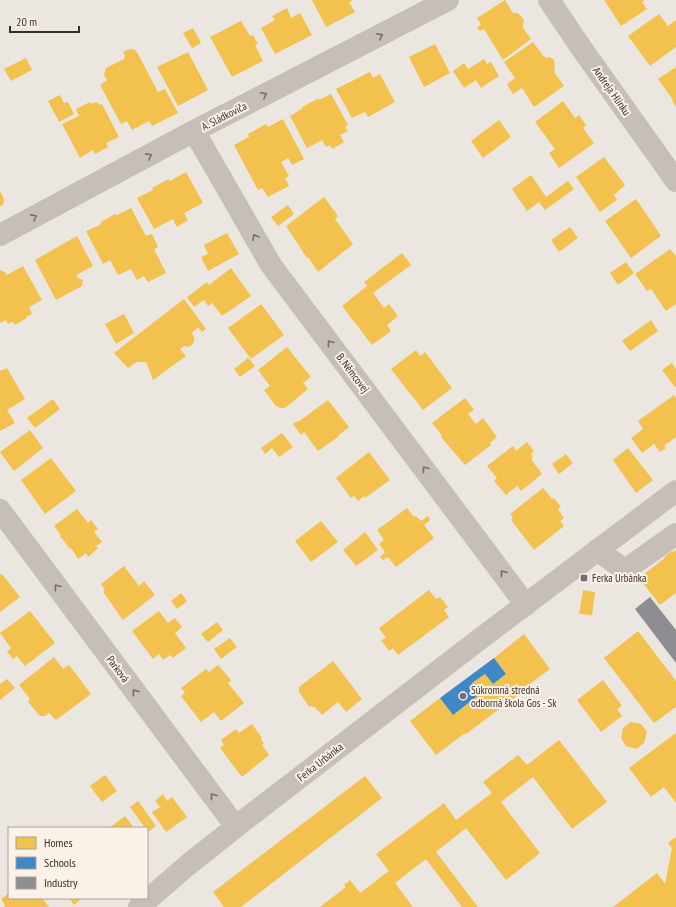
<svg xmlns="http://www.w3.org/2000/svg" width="676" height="907" viewBox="0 0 676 907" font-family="'PT Sans Narrow',sans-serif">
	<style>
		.homes { fill: #f2c14e }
		.schools { fill: #3f88c5 }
		.industry { fill: #8d8d92 }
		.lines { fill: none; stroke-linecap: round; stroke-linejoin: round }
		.minor { stroke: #c6bfb9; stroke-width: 22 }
		.oneway { stroke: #776e69 }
		.poi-dot { fill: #766d68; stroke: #faf1e7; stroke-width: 1.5 }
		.labels { text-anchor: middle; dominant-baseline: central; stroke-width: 4; stroke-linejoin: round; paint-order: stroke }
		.street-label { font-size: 11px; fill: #372c27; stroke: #faf1e7 }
		.poi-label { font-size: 11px; fill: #372c27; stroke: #faf1e7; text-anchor: start }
	</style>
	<rect width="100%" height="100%" fill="#ece6e0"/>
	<path class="homes" d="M312,0H353L349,2L355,12L326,27Z
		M505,0L513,13H517L520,15L524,20L523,28L531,39L503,60L484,29L480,31L477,28L481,24L477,18Z
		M604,0H645L642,2L647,9L621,26Z
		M287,8L291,18L300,13L312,35L275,54L261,28L275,20L272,16Z
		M659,14L668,26L676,20V47L650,66L628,36Z
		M241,21L250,36L253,35L258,44L255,45L263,61L232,77L210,37Z
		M193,28L201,43L192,48L183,33Z
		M533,42L544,57L545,56L546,58L550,57L554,60L555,65L554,69L555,71L554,72L564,86L534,107L522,88L513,94L507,84L515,78L504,62Z
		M435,44L450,73L424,87L409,57Z
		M133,49L137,52L158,92L165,89L178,113L152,126L149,121L132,130L127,121L121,124L100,85L107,80L104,75L106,68L124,59L125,56L123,52L127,50Z
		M188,52L208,90L178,106L157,67Z
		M26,58L32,70L11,81L4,69Z
		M484,59L487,64L491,62L499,76L481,88L476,80L464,88L453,71L464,63L468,69Z
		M676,67V107L672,101L673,100L658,79Z
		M370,72L373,78L380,74L395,102L368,117L365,112L352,118L336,89Z
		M331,94L348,125L345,127L348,131L340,135L344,142L332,149L330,145L326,147L322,140L307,148L290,116L303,108L302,107L319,98V100Z
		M60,95L64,103L68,102L74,114L59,122L48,101Z
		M563,101L575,118L579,115L586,125L583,128L594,143L559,168L549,153L555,149L535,122Z
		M90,102L91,104L97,102L99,105L102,104L119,137L106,143L108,147L95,154L93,150L80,158L62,124L79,116L76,109Z
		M283,119L304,159L292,165L288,158L281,162L289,176L285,178L289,186L268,197L262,188L258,190L234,145L249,137L248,134L266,124L268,127Z
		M499,120L511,137L483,158L471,141Z
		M604,157L625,185L614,195L617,200L600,212L576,177Z
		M186,172L203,203L184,213L188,220L177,227L173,219L154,229L137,198L153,190L152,188L169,179L170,181Z
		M531,175L546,197L568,181L574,189L545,210L539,202L527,211L512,189Z
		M0,191L4,199L3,205L0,206Z
		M324,197L338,216L335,219L353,244L318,272L308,257L307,258L286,226Z
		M636,199L661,236L631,258L605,221Z
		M288,205L294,214L278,226L271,217Z
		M131,208L146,236L152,234L158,247L154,249L166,273L148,282L144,276L137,280L131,269L118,275L110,260L103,264L86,231L100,225L101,222L115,214L117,215Z
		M570,227L578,238L559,252L551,240Z
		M227,233L239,254L208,271L201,257L208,254L204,245Z
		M77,236L93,266L76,275L78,278L83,280L82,286L56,300L35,260Z
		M670,249L676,256V304L666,311L651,289L647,291L635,274Z
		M402,253L411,265L373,293L384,308L389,304L398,316L387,325L391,331L372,345L342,306L367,286L364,282Z
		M626,262L634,273L618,285L610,273Z
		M23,266L42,300L29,307L32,314L26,317L27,318L15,325L13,322L8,324L6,320L0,323V270L5,272L7,275Z
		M231,268L251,296L222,316L212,303L208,306L204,300L194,307L187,297L207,282L209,285Z
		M184,299L206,329L202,332L198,327L192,333L194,337V341L192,345L188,347L184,346L180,349L186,356L153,380L146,362H137L128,368L114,353Z
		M261,304L284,335L251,359L228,328Z
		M124,314L134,333L116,344L105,324Z
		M651,320L658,331L630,351L622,341Z
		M287,347L311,377L303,383L308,389L285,408H281L276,406L264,390L270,386L258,370Z
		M416,350L420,356L425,352L452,388L423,410L391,369Z
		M248,358L255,366L240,377L234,369Z
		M672,363L676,369V387H675L662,370Z
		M7,368L25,399L7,410L15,423L0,431V371Z
		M674,395L676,398V437L664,446L666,448L660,452L654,444L642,453L631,438L643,429L638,421Z
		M465,398L474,410L468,414L476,424L483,418L497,437L490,443L491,445L465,465L441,437L442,436L432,423Z
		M53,399L60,409L35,428L27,418Z
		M328,400L349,427L338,436V437L318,451L304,432L301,435L293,424L297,421L298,422Z
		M30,430L43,448L14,471L0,452Z
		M282,433L293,447L279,457L272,448L265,454L261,448Z
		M527,442L534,451L531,454L533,457L531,459L542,474L521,491L517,486L506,495L494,481L497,478L487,466L513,446L516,451Z
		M628,448L653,480L636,493L613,460Z
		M369,452L390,480L365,498L364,496L358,501L354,496L351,498L336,478Z
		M566,454L573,463L559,474L552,464Z
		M51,458L76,491L45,514L21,480Z
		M543,488L552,499L554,498L561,507L558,509L564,518L560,521L564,526L534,550L511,520L513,518L510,514Z
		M407,508L414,517L416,516L421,521L428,516L430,520L424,525L434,538L396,567L388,557L383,560L380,557L385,552L379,544L384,540L377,530Z
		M77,509L88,523L91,520L98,529L94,532L102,542L96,546L98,548L88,557L86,553L78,559L71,548L70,549L60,536L61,535L54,526Z
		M321,521L338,542L311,562L295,541Z
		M365,532L378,550L356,566L343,550Z
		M676,550V593L660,605L639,578L665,558L664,557L672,551L673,552Z
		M124,566L139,586L144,581L155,595L123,620L103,592L105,590L101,584Z
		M2,574L20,597L0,612V575Z
		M429,590L436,599L440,597L448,607L444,610L449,617L398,655L393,648L389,651L381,640L386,638L379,628Z
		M583,590L595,592L592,615L579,614Z
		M181,593L187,601L177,609L171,601Z
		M30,611L55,643L25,666L17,656L13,659L7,652L11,648L0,633Z
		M159,611L168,623L175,618L182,627L175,633L186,648L173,658L170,655L163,660L159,654L153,659L132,631Z
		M217,622L223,630L208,642L201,634Z
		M638,631L676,681V707L654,723L604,658Z
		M524,634L550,669L521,690L522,692L466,734L465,733L436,755L410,721L440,698L453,715L480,694L472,683L485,674L493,684L506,674L494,658Z
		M230,638L237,647L221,659L214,649Z
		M54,657L63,669L69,665L91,694L56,720L49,713L45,716H40L28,702L30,699L19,685Z
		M333,661L362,699L346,712L338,702L322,715L315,707L308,706V705L299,692V687Z
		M218,665L231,680L228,683L244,703L221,721L214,712L201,722L181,696L185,693L181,688L206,669L209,672Z
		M7,679L15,688L0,700V684Z
		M603,680L622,706L617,709L622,716L601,732L577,700Z
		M631,722L641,724L647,732L644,743L636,749L626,746L621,738L623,728Z
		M252,724L262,738L261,739L264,744L262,745L269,755L242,777L220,748L224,745L221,740L236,729L239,733Z
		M676,733V803L664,787L651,797L629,768Z
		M559,740L607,802L572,829L533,777L501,802L540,853L506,880L466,828L436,852L478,907H462L426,859L395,883L413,907H320L346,887L344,885L350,880L360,893L389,871L376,854L444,803L456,820L492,793L483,782L518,755L527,765Z
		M105,775L117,791L102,802L90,786Z
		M365,776L382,798L241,907H224L213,892Z
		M163,794L167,801L172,797L187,817L166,832L152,812L160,807L155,801Z
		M138,801L156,826L148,832L147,830V828H145L130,807Z
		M125,816L134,828H109Z
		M676,837V907H613L657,873L665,884L672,848L668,843Z
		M9,893V898H42L49,907H5L4,906L5,905L1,899Z
		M69,898H82L74,905Z"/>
	<path class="schools" d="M494,658L506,674L493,684L485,674L472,683L480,694L453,715L440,698Z"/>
	<path class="industry" d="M650,597L676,630V663L635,609Z"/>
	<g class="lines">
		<path class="minor" d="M549,0L582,49L676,181
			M194,131L271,265L526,605
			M0,235L194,131L448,0
			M0,510L236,827
			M597,550L625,570L676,534
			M139,907L189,864L251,815L476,642L676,491"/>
	</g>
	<defs><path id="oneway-chevron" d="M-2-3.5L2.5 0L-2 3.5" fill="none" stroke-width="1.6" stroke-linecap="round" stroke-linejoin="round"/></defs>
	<g class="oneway">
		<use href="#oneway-chevron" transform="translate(380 36) rotate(-27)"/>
		<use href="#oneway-chevron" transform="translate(264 95) rotate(-27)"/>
		<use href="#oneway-chevron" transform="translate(149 156) rotate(-28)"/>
		<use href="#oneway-chevron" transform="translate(34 217) rotate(-28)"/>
		<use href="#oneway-chevron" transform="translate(255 237) rotate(-120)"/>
		<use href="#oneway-chevron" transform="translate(330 343) rotate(-127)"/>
		<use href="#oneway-chevron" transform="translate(425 469) rotate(-127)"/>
		<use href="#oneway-chevron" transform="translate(503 573) rotate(-127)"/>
		<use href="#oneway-chevron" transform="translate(57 587) rotate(-127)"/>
		<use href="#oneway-chevron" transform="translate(135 692) rotate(-127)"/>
		<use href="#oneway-chevron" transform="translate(213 796) rotate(-127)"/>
	</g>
	<g class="poi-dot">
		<rect x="580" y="574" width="8" height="8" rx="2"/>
		<circle cx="463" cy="696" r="4"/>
	</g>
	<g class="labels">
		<g class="street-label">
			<text transform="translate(612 91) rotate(55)">Andreja Hlinku</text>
			<text transform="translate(224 116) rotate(-27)">A. Sládkoviča</text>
			<text transform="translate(353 373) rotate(53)">B. Němcovej</text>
			<text transform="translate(118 669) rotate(53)">Parková</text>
			<text transform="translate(320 762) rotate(-38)">Ferka Urbánka</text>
		</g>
		<g class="poi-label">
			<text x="592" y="578">Ferka Urbánka</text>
			<text x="471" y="690">Súkromná stredná<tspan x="471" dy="13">odborná škola Gos - Sk</tspan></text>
		</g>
	</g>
	<rect x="8" y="827" width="140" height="72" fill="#faf1e7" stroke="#aca29a"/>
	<rect x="16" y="837" width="20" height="12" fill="#f2c14e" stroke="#aca29a"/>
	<text x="44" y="847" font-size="12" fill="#372c27">Homes</text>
	<rect x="16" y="857" width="20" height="12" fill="#3f88c5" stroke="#aca29a"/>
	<text x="44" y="867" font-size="12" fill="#372c27">Schools</text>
	<rect x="16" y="877" width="20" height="12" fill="#8d8d92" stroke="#aca29a"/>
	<text x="44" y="887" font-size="12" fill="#372c27">Industry</text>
	<path d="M10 26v6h69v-6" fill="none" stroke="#372c27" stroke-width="2"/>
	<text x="16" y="26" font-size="12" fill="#372c27" stroke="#faf1e7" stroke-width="3" paint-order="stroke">20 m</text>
</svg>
